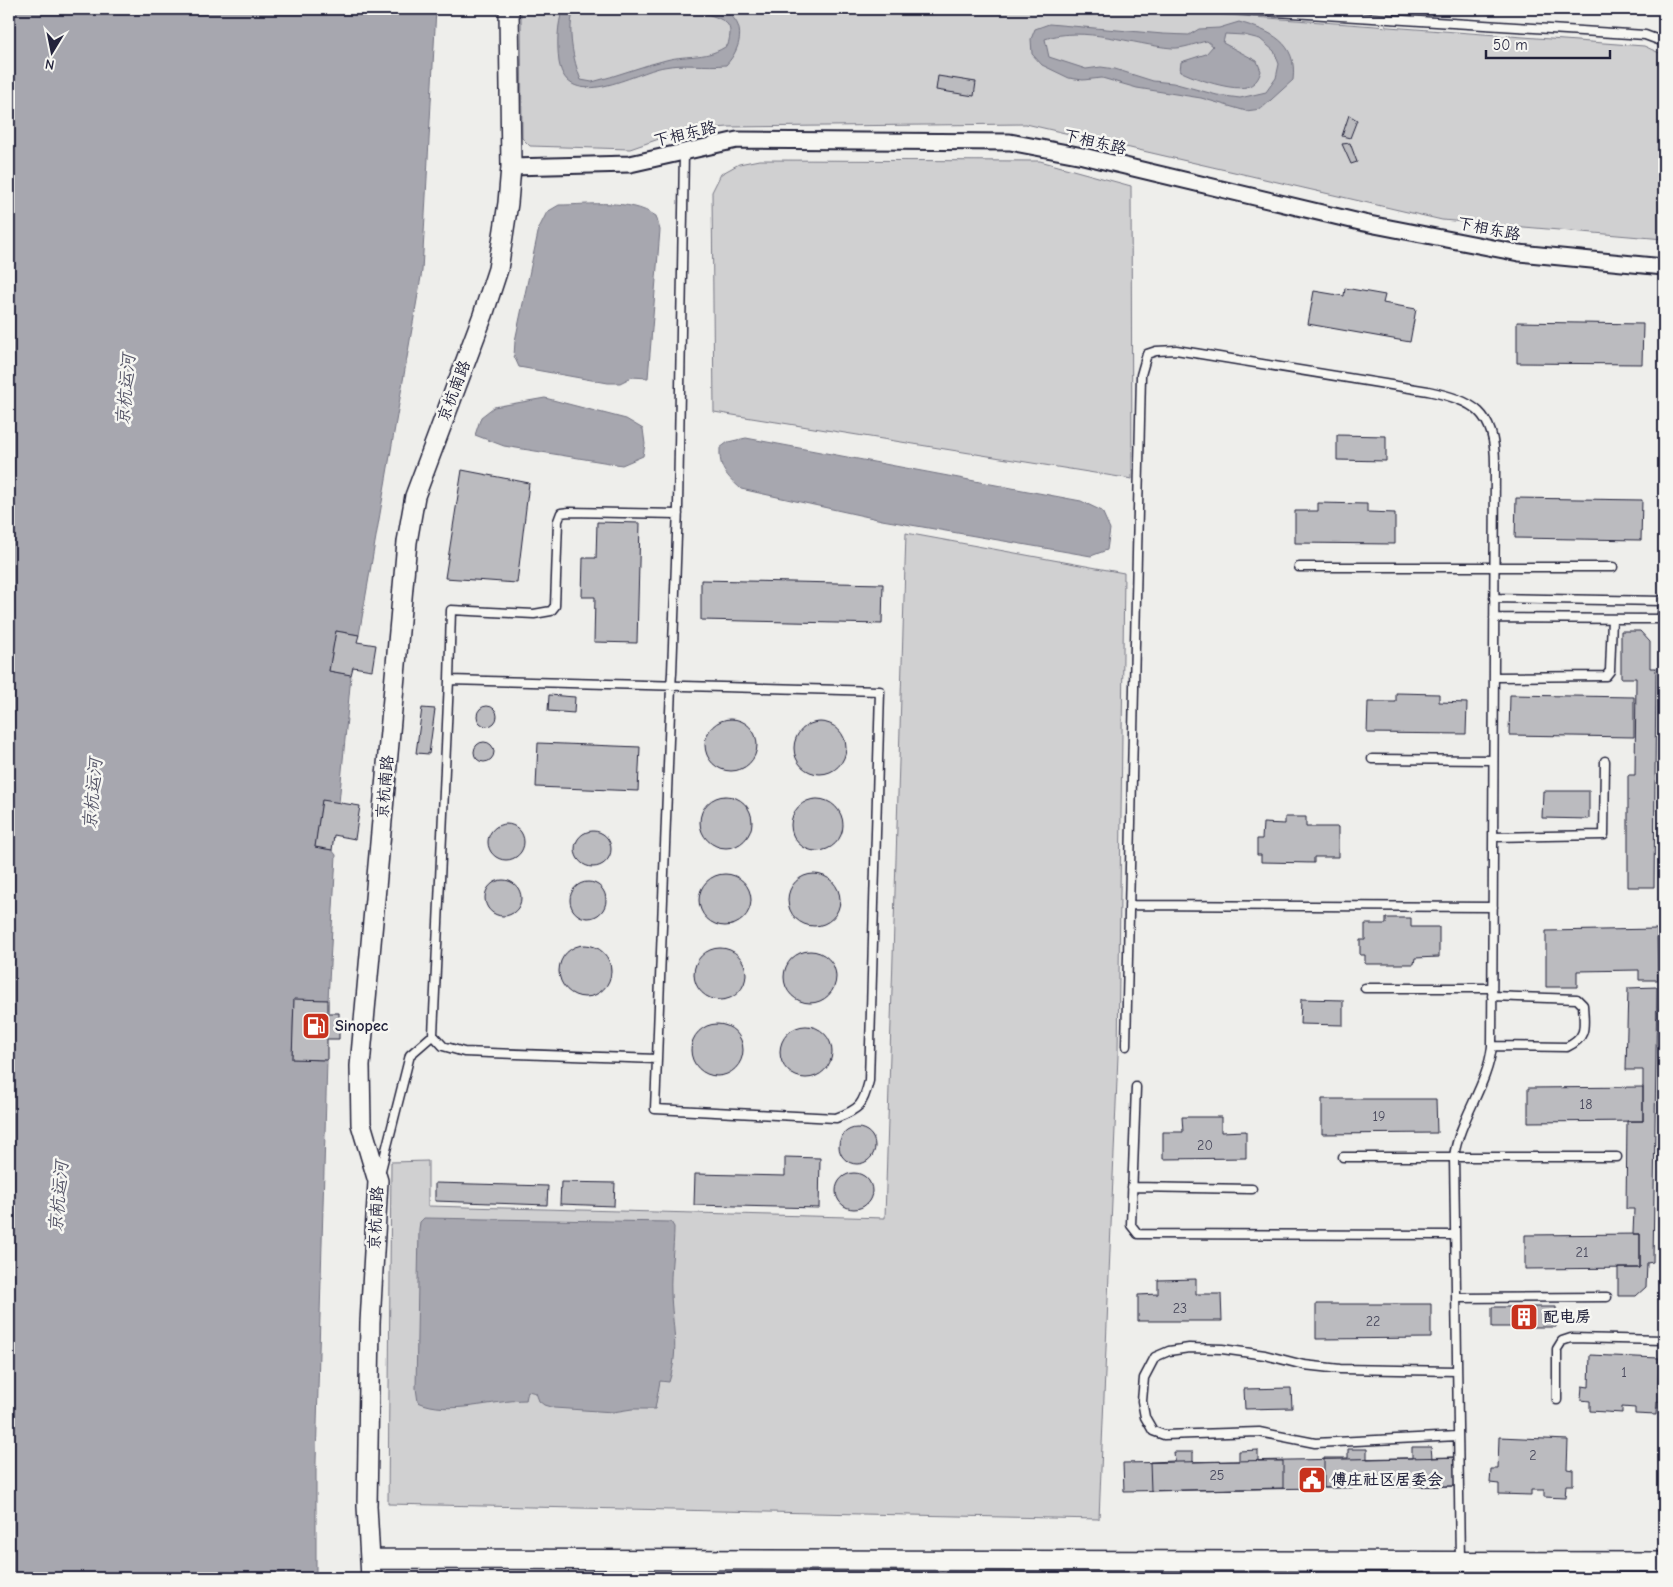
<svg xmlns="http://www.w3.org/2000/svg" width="1673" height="1587" viewBox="0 0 1673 1587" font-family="'Comic Neue','LXGW WenKai TC',sans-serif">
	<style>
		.green { fill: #d0d0d1; stroke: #797986 }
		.water { fill: #a7a7af; stroke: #727281; fill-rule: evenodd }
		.building { fill: #bbbbbf; stroke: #22223b }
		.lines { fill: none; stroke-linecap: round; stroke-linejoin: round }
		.service-casing { stroke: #22223b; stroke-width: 11 }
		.minor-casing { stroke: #22223b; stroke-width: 19 }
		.tertiary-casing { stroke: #22223b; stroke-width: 22 }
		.service { stroke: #f6f6f2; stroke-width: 8 }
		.minor { stroke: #f6f6f2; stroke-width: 15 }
		.tertiary { stroke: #f6f6f2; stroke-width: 19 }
		.labels { text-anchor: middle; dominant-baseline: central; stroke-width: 5; stroke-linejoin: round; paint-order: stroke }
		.number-label { font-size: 14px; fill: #48485c }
		.street-label { font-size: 16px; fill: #22223b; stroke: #f6f6f2 }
		.poi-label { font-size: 16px; font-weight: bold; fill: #22223b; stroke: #f6f6f2; text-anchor: start }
		.water-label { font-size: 18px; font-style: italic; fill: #575769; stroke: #f6f6f2 }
	</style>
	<rect width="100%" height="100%" fill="#eeeeeb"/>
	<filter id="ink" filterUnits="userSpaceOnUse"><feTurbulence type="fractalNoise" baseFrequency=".02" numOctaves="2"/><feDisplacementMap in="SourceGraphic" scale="10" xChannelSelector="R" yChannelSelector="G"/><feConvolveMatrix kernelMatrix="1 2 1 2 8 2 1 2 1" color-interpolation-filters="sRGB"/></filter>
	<g filter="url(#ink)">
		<path class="green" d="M521,9H1147L1644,46L1664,55V239L1442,220L1026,124L728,127L682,131L630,149L530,146L522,138Z
			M759,160L1040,161L1131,186L1132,479L714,412L712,192L721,174L739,164Z
			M906,533L1124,573L1118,1055L1099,1519L388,1504L391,1162L428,1161V1206L885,1218Z"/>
		<path class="water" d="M9,9H436L422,271L359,635L336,631L329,671L351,675L339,803L322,801L315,847L332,850L336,855L328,1000H294L292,1059L327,1060L316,1462V1578H9Z
			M563,9H574C567,30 573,60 581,80L592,82C617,76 641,66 666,60C689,54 707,60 728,45C729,39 732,31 728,25C721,15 690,10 678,9C690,9 706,6 718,9C748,18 743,47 726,65C705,67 684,63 664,67C635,72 568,114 559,62C557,46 557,24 563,9Z
			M1239,22C1270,31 1298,42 1293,80L1261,109L1246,111L1201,98L1137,88L1102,78L1083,80L1069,78L1042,65L1032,54L1031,39L1035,29L1049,24L1163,34L1189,35L1199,29L1219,28ZM1225,34L1244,35L1260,39L1274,51L1279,64L1276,78L1266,92L1240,98L1217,95L1173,83L1153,81L1115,69L1101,67L1086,69L1049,57L1045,39C1082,25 1134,45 1172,48C1183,49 1196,43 1207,41L1213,46L1206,54L1181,62L1180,71C1193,78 1236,93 1249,86C1256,83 1259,78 1261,71L1257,61L1223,43Z
			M559,205C590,205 629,198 656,216L660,230L648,378L632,377L620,383H608L519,367L514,356L515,341L539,228L547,212Z
			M545,398L626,419L643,429L645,444L643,456L622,465L504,446L475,435L481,417L494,407Z
			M746,438L1081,501L1102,511L1110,529L1107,550L1091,556L882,520L741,489C726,475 719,469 720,448L728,442Z
			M424,1218L671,1222L674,1227C674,1249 670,1271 671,1293C672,1326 680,1348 669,1382L660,1381L655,1409H632L613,1412L554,1408L544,1405L539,1401L536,1393L528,1391L526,1400C493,1400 449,1416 418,1402L416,1388L419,1229L420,1222Z"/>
		<path class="building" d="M938,76L976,82L974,96L936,90Z
			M1349,115L1357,120L1350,138L1342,136Z
			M1350,143L1357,162L1351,164L1342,144Z
			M1345,288L1385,295L1383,303L1416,309L1410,342L1308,324L1314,291L1344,296Z
			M1517,322L1643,324L1642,364L1517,363Z
			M1337,435L1386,436V461L1337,460Z
			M462,470L529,483L517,583L445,578Z
			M1516,498L1642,500L1641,540L1515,538Z
			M1318,503L1367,504V512L1395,513V544L1295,543V511H1318Z
			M597,522L640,523L637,643L594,642L595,597H582L583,558H596Z
			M701,580L883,584L882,624L701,620Z
			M336,631L359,635L357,642L376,645L372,670L353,667L351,675L329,671Z
			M1621,631H1640L1650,642V668H1656L1654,887H1628V775H1635L1636,678H1621Z
			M1396,693L1439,694V702L1467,703L1466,734L1367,733L1368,702H1396Z
			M549,695L575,697L574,713L548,711Z
			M1510,695L1634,697V737L1509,735Z
			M477 716a10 10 0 1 1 20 0a10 10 0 1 1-20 0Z
			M422,708L435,709L429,754L416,753Z
			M705 745a26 26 0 1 1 52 0a26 26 0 1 1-52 0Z
			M794 748a26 26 0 1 1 52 0a26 26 0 1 1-52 0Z
			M474 752a10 10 0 1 1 20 0a10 10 0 1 1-20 0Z
			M538,743L640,747L638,791L536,787Z
			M1543,791H1589V819L1542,818Z
			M700 822a26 26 0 1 1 52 0a26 26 0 1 1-52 0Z
			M791 825a26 26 0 1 1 52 0a26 26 0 1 1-52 0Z
			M322,800L360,806L355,839L334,835L332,850L315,847Z
			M1285,817H1306V827H1338V857H1314V863L1261,862V855H1257V839H1262L1263,823L1285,824Z
			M488 842a18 18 0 1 1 36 0a18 18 0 1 1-36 0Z
			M575 849a18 18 0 1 1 36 0a18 18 0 1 1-36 0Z
			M788 900a26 26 0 1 1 52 0a26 26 0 1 1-52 0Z
			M699 900a26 26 0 1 1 52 0a26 26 0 1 1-52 0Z
			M485 898a18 18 0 1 1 36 0a18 18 0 1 1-36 0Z
			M570 900a18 18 0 1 1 36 0a18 18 0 1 1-36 0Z
			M1386,918H1411V927H1439V957L1415,958L1414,964H1365V955H1360V940H1365V924H1386Z
			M1657,929L1658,980H1639V970L1577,971V987H1546V931Z
			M559 971a26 26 0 1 1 52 0a26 26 0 1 1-52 0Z
			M694 974a26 26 0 1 1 52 0a26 26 0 1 1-52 0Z
			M784 977a26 26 0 1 1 52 0a26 26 0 1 1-52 0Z
			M1657,987L1653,1262L1647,1263L1646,1287L1636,1296H1618V1268H1640V1234H1633L1634,1209H1626L1627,1121H1643V1070H1626L1628,988Z
			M294,999L328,1000V1013H339V1039H327V1060L292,1059Z
			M1301,999L1343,1000V1025L1300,1024Z
			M691 1050a26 26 0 1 1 52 0a26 26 0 1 1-52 0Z
			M780 1052a26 26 0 1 1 52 0a26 26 0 1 1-52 0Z
			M1643,1087V1121L1528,1122V1088Z
			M1322,1099H1436L1437,1133L1322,1134Z
			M1182,1117H1221V1132L1246,1131V1158L1163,1159V1132H1183Z
			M839 1146a18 18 0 1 1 36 0a18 18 0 1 1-36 0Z
			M785,1157L820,1158L819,1208L694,1205L695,1174L785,1176Z
			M836 1191a18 18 0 1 1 36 0a18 18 0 1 1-36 0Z
			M561,1182L615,1183L614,1206L560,1204Z
			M435,1183L548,1186L547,1205L435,1201Z
			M1640,1234V1268L1525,1269V1235Z
			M1196,1279V1294H1221L1222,1321H1138V1295L1158,1294V1280Z
			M1316,1304H1431V1338L1316,1339Z
			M1492,1307H1556V1327H1492Z
			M1590,1355L1659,1358L1658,1387H1664V1402H1657L1656,1415L1635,1414V1408L1622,1407V1413L1590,1411V1401L1581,1400L1582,1386L1589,1387Z
			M1291,1388L1292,1408L1245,1409L1244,1389Z
			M1499,1437L1568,1440L1567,1469L1573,1470V1485H1566L1565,1498L1544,1497V1490H1531V1495L1499,1494V1484L1490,1483L1491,1469H1498Z
			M1412,1447H1431L1432,1458L1457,1457V1486L1324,1488V1458H1348V1449H1367V1459L1412,1458Z
			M1258,1450V1461H1283V1488L1151,1491L1150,1462L1175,1461L1174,1452H1193V1462L1239,1461V1451Z
			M1457,1457V1486L1124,1491L1123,1463Z"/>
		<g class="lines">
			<defs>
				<path id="service" d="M1229,9L1645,35L1664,42
					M1299,567H1613
					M1494,598L1663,601
					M1664,598L1662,614L1664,617
					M1494,618L1664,619
					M1494,677L1606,676L1610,671L1612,619
					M449,680L451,610L534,614L551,611L555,606L558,521L561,513L569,512L678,514
					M1372,759L1493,760
					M1493,837L1604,835L1605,761
					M1129,905L1493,907
					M1365,988H1492
					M1126,1046L1141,375L1147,354L1156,351L1176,350L1428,391C1474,401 1495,412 1495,463L1492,1046C1488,1085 1460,1118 1454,1156L1460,1561
					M1492,1046L1567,1047C1588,1037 1584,1026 1583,1005L1577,999L1492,996
					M657,1059L464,1052L443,1046L433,1035L449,680L880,691L869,1081C863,1105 860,1109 836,1118L655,1109L657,1059L671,686L672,673L678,507L684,153
					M1136,1087L1131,1225L1138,1234L1455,1235
					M1343,1157H1617
					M380,1174L410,1055L433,1035
					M1132,1187L1252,1189
					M1456,1298L1607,1297
					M1457,1371L1340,1369L1304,1365L1265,1355L1222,1349L1189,1348L1169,1351L1155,1357L1144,1378L1142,1401L1145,1417L1153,1431L1164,1435L1259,1432L1315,1443L1458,1436
					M1557,1400V1349L1562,1341L1571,1338L1664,1340
					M1429,1562L1431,1578"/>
				<path id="minor" d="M511,167L630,164L737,140L1010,142L1083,156L1364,223L1519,253L1664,267"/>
				<path id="tertiary" d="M370,1559L1664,1562
					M371,1578L367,1506L370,1323L378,1181L361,1124L360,1066L407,542L415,496L483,315L498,269L508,203L511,167L509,9"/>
			</defs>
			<use href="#service" class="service-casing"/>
			<use href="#minor" class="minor-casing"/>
			<use href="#tertiary" class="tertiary-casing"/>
			<use href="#service" class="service"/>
			<use href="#minor" class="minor"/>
			<use href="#tertiary" class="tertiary"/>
		</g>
	</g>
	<defs>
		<symbol id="fuel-square" viewBox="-11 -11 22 22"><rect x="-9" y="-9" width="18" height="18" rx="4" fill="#c8321e" stroke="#f6f6f2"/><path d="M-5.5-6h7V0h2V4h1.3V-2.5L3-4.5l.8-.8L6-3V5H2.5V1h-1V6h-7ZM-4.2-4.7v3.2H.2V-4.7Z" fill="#fff"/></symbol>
		<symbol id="building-square" viewBox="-11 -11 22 22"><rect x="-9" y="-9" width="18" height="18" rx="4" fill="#c8321e" stroke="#f6f6f2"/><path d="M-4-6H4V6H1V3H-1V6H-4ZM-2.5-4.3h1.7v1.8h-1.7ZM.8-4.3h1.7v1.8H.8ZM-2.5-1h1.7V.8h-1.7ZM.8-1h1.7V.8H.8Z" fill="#fff"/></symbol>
		<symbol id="civic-square" viewBox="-11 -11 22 22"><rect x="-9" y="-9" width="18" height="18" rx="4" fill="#c8321e" stroke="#f6f6f2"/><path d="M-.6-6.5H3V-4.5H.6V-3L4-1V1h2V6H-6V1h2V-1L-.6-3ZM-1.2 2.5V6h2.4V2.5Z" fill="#fff"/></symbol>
	</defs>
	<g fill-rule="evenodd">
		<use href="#fuel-square" x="300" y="1010" width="32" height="32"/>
		<use href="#building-square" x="1508" y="1301" width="32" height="32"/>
		<use href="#civic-square" x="1296" y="1464" width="32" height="32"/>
	</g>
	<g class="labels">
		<g class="number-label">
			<text x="1586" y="1104">18</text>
			<text x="1379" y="1116">19</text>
			<text x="1205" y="1145">20</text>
			<text x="1582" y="1252">21</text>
			<text x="1180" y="1308">23</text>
			<text x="1373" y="1321">22</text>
			<text x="1624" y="1372">1</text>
			<text x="1533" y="1455">2</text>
			<text x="1217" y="1475">25</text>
		</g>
		<g class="street-label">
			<text transform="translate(685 134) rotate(-13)">下相东路</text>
			<text transform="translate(1095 142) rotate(13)">下相东路</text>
			<text transform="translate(1489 229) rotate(11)">下相东路</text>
			<text transform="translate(454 391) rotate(-69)">京杭南路</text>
			<text transform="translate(385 787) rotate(-85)">京杭南路</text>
			<text transform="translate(376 1218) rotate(-87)">京杭南路</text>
		</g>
		<g class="poi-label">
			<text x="335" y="1026">Sinopec</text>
			<text x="1543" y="1317">配电房</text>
			<text x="1331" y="1480">傅庄社区居委会</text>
		</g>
		<g class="water-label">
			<text transform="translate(126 390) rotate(-85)">京杭运河</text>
			<text transform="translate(93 794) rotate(-85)">京杭运河</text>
			<text transform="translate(59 1197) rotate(-85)">京杭运河</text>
		</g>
	</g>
	<rect width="1673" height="1587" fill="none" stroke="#f6f6f2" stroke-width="30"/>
	<rect x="15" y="15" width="1643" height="1557" fill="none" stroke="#22223b" stroke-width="2" filter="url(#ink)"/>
	<g transform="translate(52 52) rotate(190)" stroke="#f6f6f2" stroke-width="4" paint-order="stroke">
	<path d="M0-4L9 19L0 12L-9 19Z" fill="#22223b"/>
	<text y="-8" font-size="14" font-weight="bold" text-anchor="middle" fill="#22223b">N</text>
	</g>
	<path d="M1486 50v8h124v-8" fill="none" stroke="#22223b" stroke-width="2.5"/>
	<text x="1493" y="50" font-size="15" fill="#22223b" stroke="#f6f6f2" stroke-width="4" paint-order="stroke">50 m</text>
</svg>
